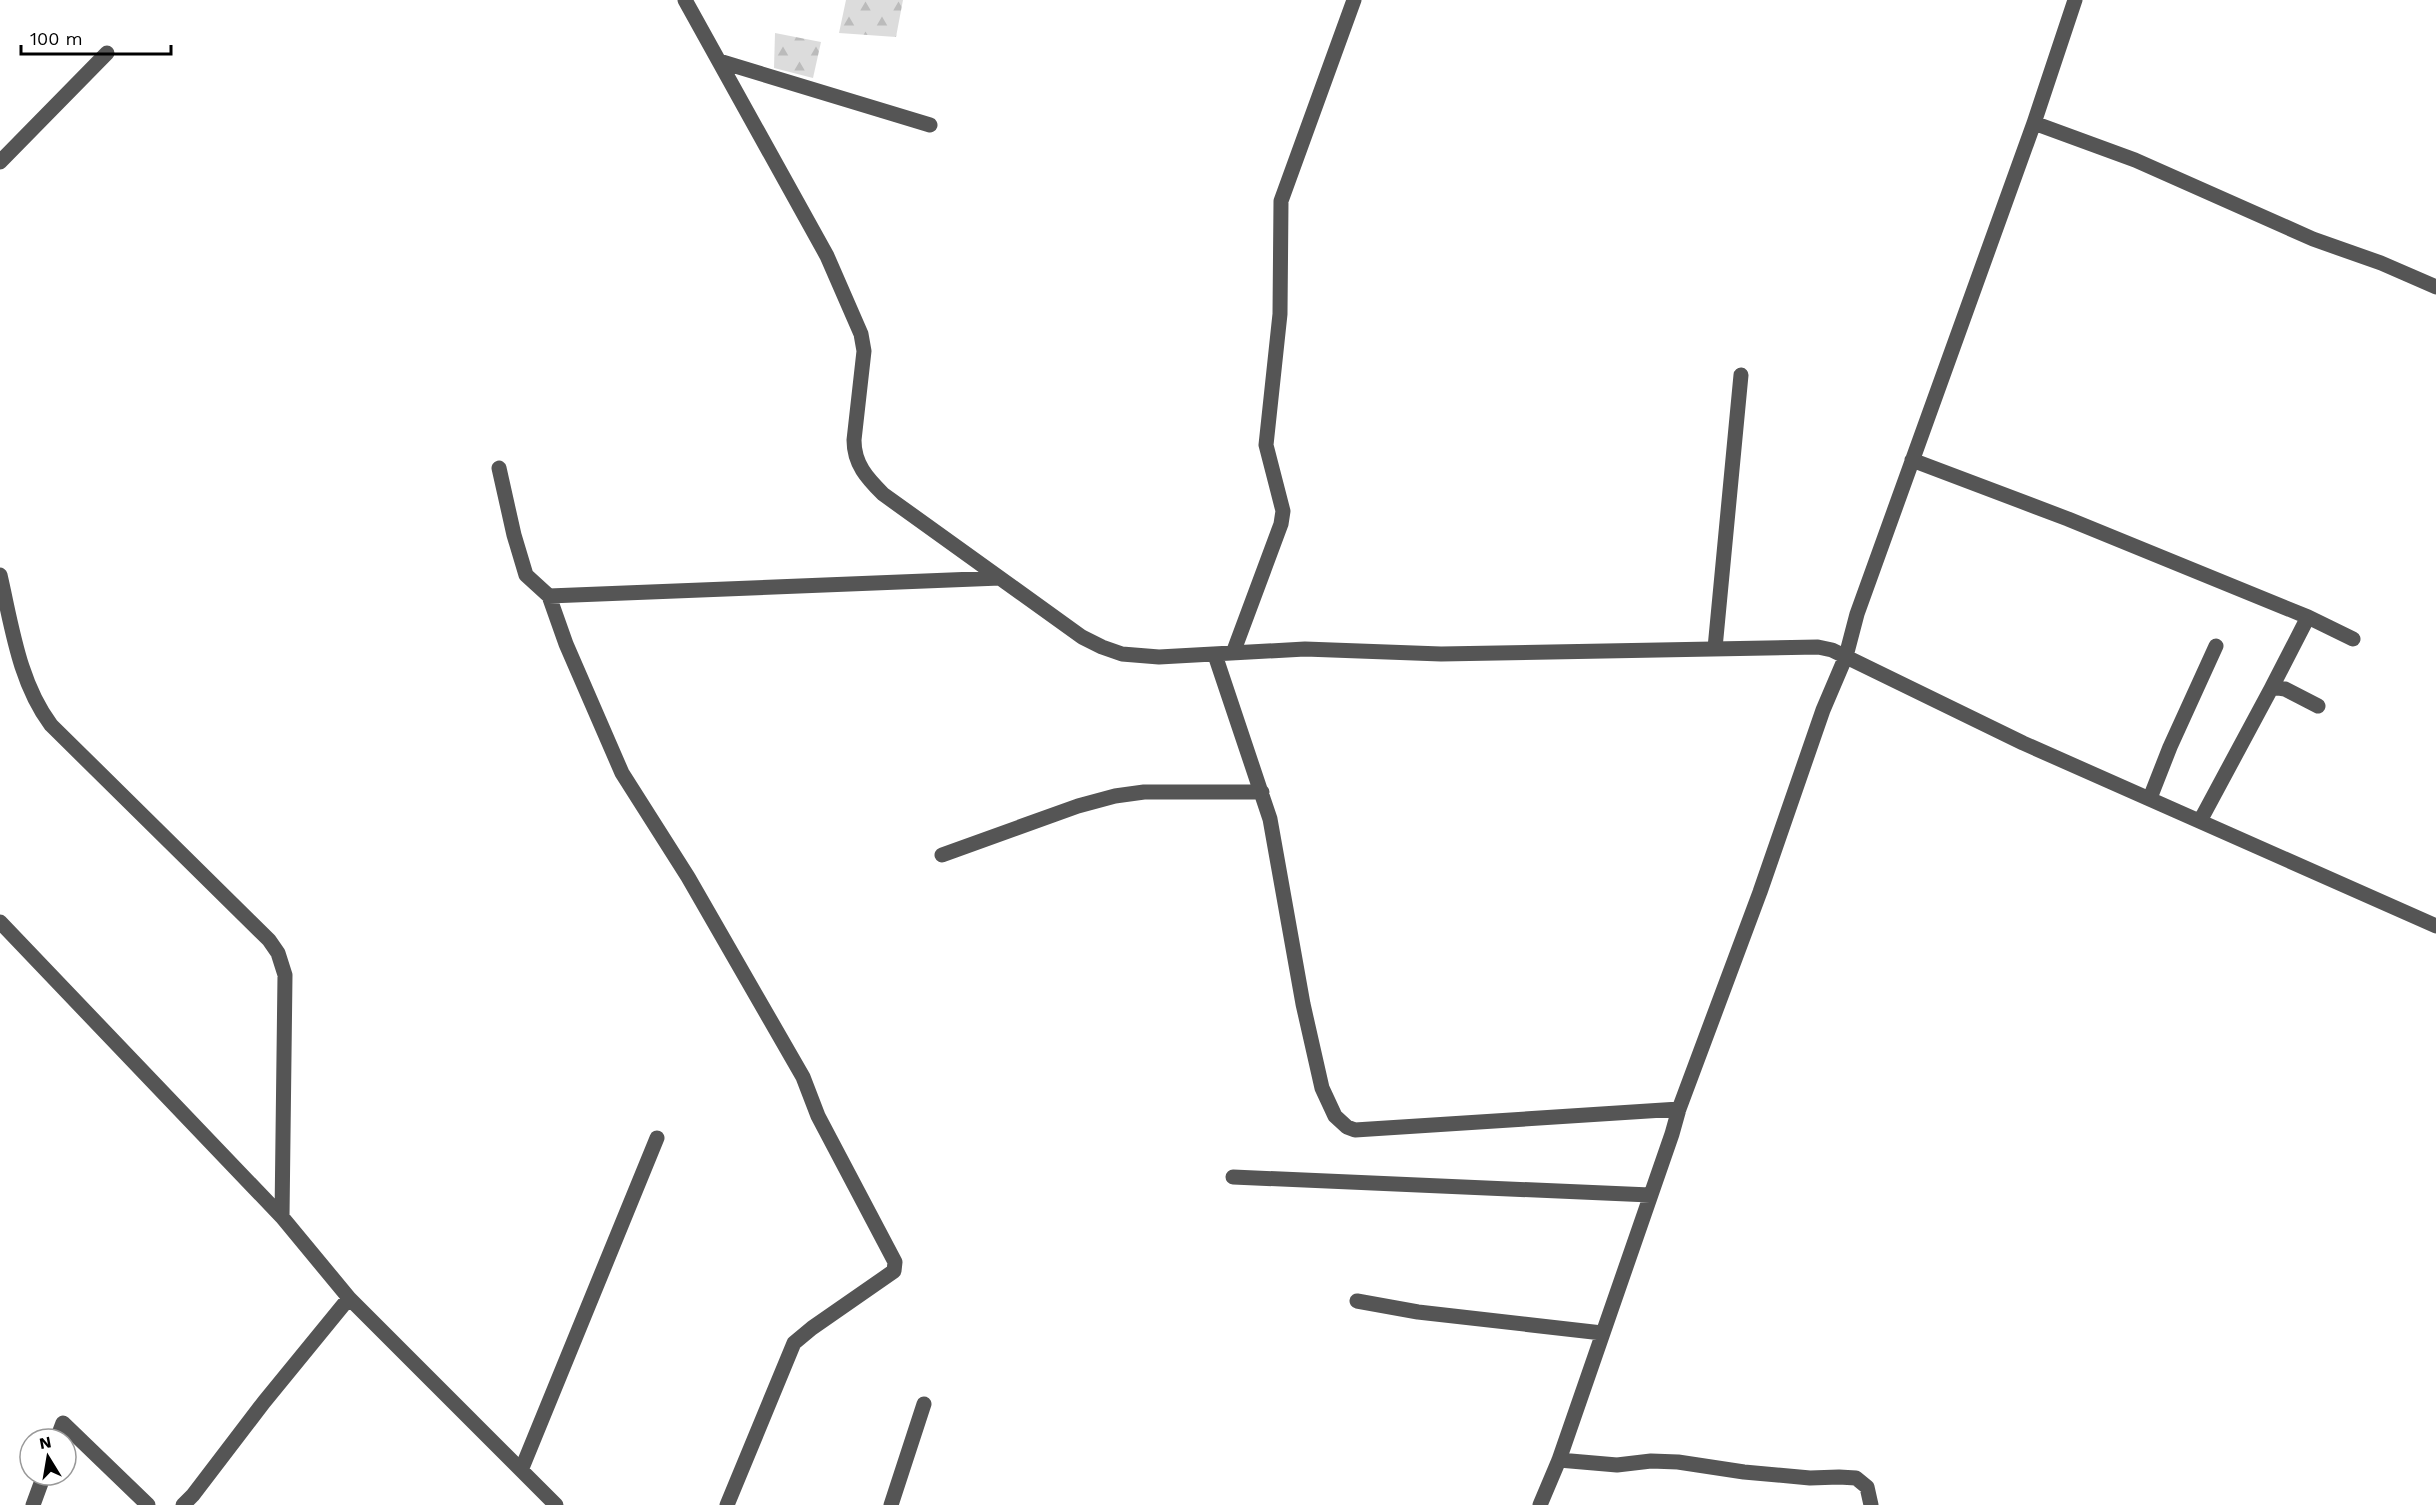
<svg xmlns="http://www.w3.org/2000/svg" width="2436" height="1505" viewBox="0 0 2436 1505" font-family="'Work Sans',sans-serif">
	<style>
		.forest { fill: url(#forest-firs) }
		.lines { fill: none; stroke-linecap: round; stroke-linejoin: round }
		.minor { stroke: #555; stroke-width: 15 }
	</style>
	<defs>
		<pattern id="forest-firs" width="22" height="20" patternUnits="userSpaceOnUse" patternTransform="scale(1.5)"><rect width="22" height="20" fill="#dcdcdc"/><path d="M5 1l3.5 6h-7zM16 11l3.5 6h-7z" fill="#bbb"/></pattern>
	</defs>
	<rect width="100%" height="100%" fill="#fff"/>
	<path class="forest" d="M846,0H903L896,37L839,33Z
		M775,33L821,42L813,78L774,68Z"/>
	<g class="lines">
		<path class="minor" d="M685,0L827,256L861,334L864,351L854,440C854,464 867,478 883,494L1082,637L1102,647L1122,654L1159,657L1305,649L1441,654L1818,647L1832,650L2023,743L2436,926
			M719,61L930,125
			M2034,123L2135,160L2313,239L2381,263L2436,287
			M0,162L107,53
			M1912,460L2068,519L2308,617L2353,639
			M499,468L514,535L526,575L549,596L566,644L622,773L688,877L803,1077L818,1116L895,1262L894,1271L812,1328L794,1343L727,1505
			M0,575C12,627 19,682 51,725L269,940L278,953L285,975L282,1217
			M549,596L1000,578
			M1715,648L1741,375
			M1233,653L1281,524L1283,511L1266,445L1280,314L1281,201L1354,0
			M1215,655L1270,819L1303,1004L1322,1088L1335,1116L1347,1127L1355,1130L1679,1109
			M2272,687L2308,617
			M2150,798L2170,747L2216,646
			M2200,821L2272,687L2285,689L2318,706
			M942,855L1078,806L1115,796L1144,792H1262
			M0,922L282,1217L349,1298L556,1505
			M1233,1177L1650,1195
			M1357,1301L1418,1312L1602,1333
			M57,1439L63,1423L148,1505
			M1559,1460L1617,1465L1651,1461L1678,1462L1744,1472L1810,1478L1839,1477L1856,1478L1867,1487L1871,1505
			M522,1468L657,1138
			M33,1505L44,1475
			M183,1505L193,1495L264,1402L349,1298
			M891,1505L924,1404
			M1540,1505L1559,1460L1672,1134L1679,1109L1760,892L1823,710L1846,656L1857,614L2034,123L2075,0"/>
	</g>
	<g transform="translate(48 1457) rotate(349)"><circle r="28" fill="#ffffff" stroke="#999999" stroke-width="1.5"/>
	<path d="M0-4.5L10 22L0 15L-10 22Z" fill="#000000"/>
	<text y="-9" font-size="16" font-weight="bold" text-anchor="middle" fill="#000000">N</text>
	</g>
	<path d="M21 45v9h150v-9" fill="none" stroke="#000000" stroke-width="3"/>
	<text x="30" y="45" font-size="18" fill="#000000" stroke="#ffffff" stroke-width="4.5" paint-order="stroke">100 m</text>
</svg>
